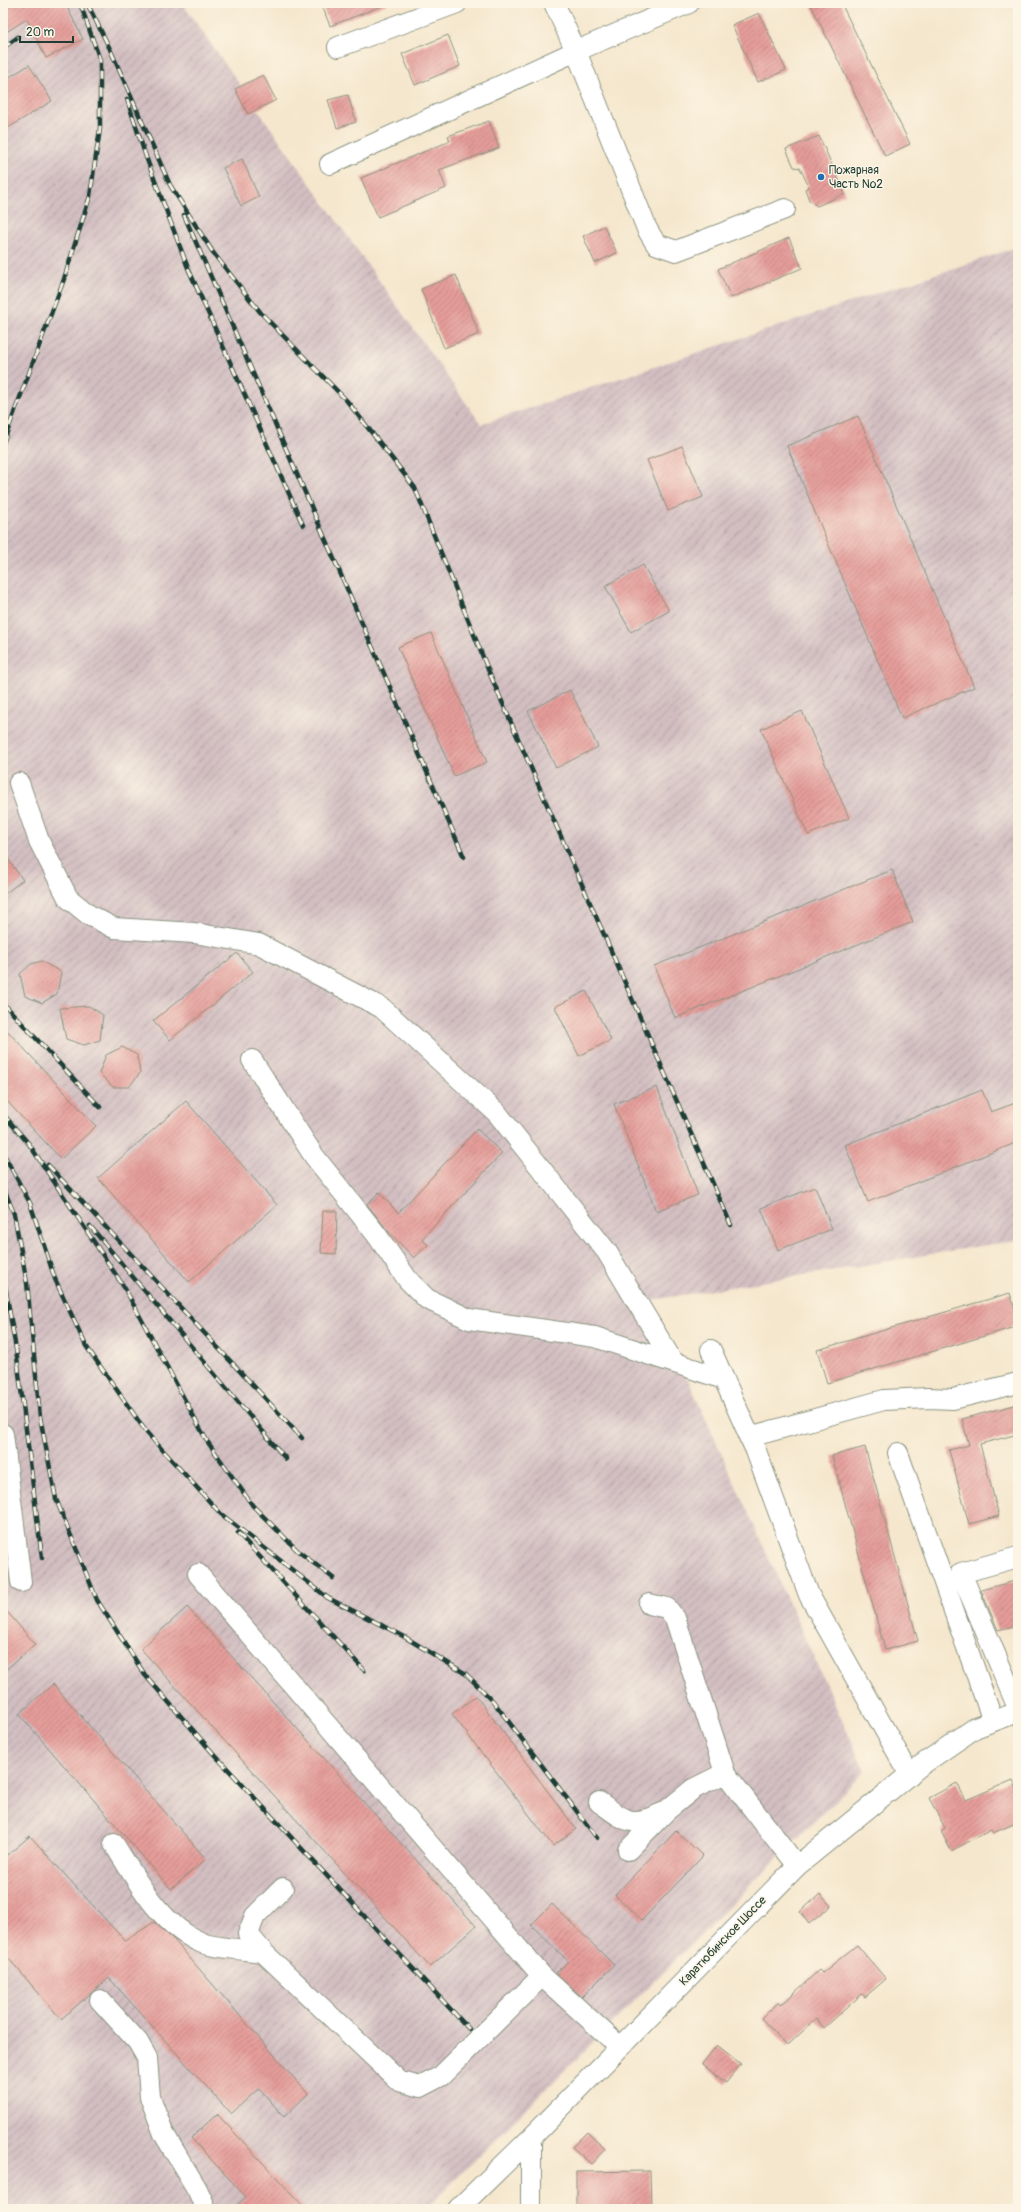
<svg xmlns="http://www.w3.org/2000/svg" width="1021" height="2212" viewBox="0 0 1021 2212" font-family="Pangolin,sans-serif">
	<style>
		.industrial { fill: url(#industrial-furrows) }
		.building { fill: url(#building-hatch) }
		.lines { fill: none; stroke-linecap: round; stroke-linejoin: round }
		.minor-casing { stroke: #8a9280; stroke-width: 22 }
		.minor { stroke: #fff; stroke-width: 20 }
		.rail-casing { stroke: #1f3d34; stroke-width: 4.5 }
		.rail { stroke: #fcf5e5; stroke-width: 3; stroke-dasharray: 9; stroke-linecap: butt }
		.poi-dot { fill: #1f6fb2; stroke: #fcf5e5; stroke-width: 1.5 }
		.labels { text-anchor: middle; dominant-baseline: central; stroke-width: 3; stroke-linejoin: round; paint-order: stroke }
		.poi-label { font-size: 12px; fill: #1f3d34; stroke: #fcf5e5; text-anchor: start }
		.street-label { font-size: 12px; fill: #1f3d34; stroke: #fcf5e5 }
	</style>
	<defs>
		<pattern id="industrial-furrows" width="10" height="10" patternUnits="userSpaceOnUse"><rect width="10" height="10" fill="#d2bec1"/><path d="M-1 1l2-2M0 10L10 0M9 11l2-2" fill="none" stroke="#aa9c9e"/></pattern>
		<pattern id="building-hatch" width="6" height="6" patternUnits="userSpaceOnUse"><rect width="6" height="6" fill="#e59d9a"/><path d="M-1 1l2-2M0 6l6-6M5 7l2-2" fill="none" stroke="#b9817e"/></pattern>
	</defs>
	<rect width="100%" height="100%" fill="#fcf5e5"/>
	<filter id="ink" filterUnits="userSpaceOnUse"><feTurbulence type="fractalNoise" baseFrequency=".025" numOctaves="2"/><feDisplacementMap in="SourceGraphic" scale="8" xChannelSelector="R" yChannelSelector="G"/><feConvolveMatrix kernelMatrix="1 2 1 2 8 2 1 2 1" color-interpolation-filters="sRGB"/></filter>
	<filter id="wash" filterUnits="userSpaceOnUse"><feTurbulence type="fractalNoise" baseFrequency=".012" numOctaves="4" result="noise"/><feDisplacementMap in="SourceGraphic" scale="16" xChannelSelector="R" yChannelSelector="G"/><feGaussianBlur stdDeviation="0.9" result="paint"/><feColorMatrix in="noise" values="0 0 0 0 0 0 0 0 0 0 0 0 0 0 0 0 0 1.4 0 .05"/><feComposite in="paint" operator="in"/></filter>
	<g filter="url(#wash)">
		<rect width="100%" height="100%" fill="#f5e7cd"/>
		<path class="industrial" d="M3,3H182L481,424L1018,247V1240L652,1300L865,1771L426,2209H3Z"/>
		<g id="blocks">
			<path class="building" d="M10,3H65L83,39L46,58L27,19L3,34V7Z
				M321,3H387V4L330,26Z
				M810,3H841L910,144L885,156Z
				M759,13L786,70L758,82L732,25Z
				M448,35L460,66L415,85L402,54Z
				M29,65L52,101L3,131V81Z
				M263,75L276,100L248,114L235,89Z
				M348,95L356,122L337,128L328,100Z
				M489,121L499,148L439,170L446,188L378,217L361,178L450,141L448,136Z
				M819,136L845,194L817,206L809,200L805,189L809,187L800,168L794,167L786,149Z
				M242,159L259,197L241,206L223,168Z
				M604,226L617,253L595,263L583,236Z
				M789,238L802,268L731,298L718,269Z
				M456,275L479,334L444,348L421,289Z
				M858,416L974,687L902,718L787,446Z
				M682,446L703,497L668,511L647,460Z
				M643,565L669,611L631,632L605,586Z
				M431,633L487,762L454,776L398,647Z
				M570,690L598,747L556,768L528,711Z
				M802,711L849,818L808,835L761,729Z
				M3,852L23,880L3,895Z
				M892,870L913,922L675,1018L654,966Z
				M237,953L253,972L170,1040L153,1021Z
				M41,961L61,972L57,994L42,1003L25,996L20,974L31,964Z
				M586,991L611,1040L579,1056L555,1007Z
				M89,1006L103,1015L100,1040L84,1045L66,1039L60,1008Z
				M3,1026L96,1126L61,1159L3,1097Z
				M122,1047L137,1055L140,1073L129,1087H113L99,1073L106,1055Z
				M657,1087L698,1195L656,1211L614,1104Z
				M982,1090L991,1112L1018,1102V1142L868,1202L845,1145Z
				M186,1101L277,1205L189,1282L98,1178Z
				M477,1129L502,1153L422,1239L428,1245L414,1258L387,1230L367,1204L379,1192L398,1213Z
				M815,1187L832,1229L778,1250L761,1208Z
				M323,1211H337L336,1254L321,1253Z
				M1010,1293L1018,1319V1326L827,1383L817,1350Z
				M1018,1404V1434L980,1444L999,1516L969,1524L949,1450L969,1445L962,1419Z
				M865,1447L918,1641L885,1650L832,1456Z
				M1018,1580V1625L998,1630L981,1590Z
				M3,1607L35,1644L3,1672Z
				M187,1607L476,1926L430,1967L141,1649Z
				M53,1684L206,1859L171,1889L19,1714Z
				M476,1696L576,1829L553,1846L452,1714Z
				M1013,1780L1018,1791V1822L993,1833L991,1830L951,1851L941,1831L945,1828L929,1798L957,1783L966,1800Z
				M676,1831L703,1856L642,1920L615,1895Z
				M30,1836L125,1941L154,1922L174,1940L308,2094L284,2117L259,2088L231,2114L109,1978L61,2019L3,1952V1859Z
				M820,1894L831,1906L809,1924L800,1912Z
				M552,1904L614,1965L582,1997L556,1973L568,1961L531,1925Z
				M857,1945L886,1979L865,1997L862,1994L824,2028L816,2019L787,2046L761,2018L779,2002L781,2005L819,1970L822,1973Z
				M717,2045L741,2064L726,2083L702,2064Z
				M217,2114L306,2209H233L246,2197L191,2138Z
				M587,2132L605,2149L591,2164L572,2147Z
				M650,2171L651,2209H576V2172Z"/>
		</g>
	</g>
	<g filter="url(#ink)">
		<use href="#blocks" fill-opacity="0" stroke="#8a9280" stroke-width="1"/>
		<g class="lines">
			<defs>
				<path id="minor" d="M554,3L576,51L689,3
					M338,47L457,3
					M330,164L576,51L647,229L656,244L676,251L785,209
					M19,783L39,841L68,898L89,915L114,928L194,933L259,944L382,1008L497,1113L607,1252L673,1362
					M252,1060L314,1156L376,1234L408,1280L427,1299L469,1319L595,1337L724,1379
					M711,1350L756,1451L809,1595L910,1775
					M3,1434L21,1582
					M749,1437L884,1400L928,1398L953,1399L1018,1383
					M898,1453L993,1721
					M1018,1557L961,1573L1018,1708
					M198,1574L542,1976L620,2047
					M649,1604L667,1608L675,1618L725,1773L797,1866
					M599,1802C626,1821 630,1828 662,1813
					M114,1844C137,1881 160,1925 202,1943C214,1948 249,1950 263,1952
					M628,1850L666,1811L693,1789L725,1773
					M283,1888L255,1916L248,1934L263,1952L399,2081L420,2087L441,2076L542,1976
					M100,2000L138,2042L147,2058L150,2097L164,2134L197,2189L203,2202L202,2209
					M531,2138V2209
					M458,2209L531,2138L797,1866L920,1766L975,1728L1018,1712"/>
			</defs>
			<use href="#minor" class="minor-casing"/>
			<use href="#minor" class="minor"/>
			<defs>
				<path id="rail" d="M87,3L110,49L170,185L214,254L261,313L347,401L415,488L489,672L731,1225
					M3,48L18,37
					M127,99L146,157L188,268L303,525
					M184,215L464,857
					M3,443L64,279L90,196L100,129V60L80,3
					M3,1003L100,1107
					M3,1114L29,1144L124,1287L207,1441L253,1506L298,1551L333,1578
					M3,1153L30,1203L55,1279L86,1346L147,1433L221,1514L328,1598L403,1636L466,1674L493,1701L597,1838
					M48,1165L302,1438
					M3,1186L14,1214L27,1283L40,1417L56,1499L97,1600L145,1675L212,1752L469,2029
					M90,1226L286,1459
					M3,1274L16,1349L42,1558
					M238,1533L364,1670"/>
			</defs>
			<use href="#rail" class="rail-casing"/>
			<use href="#rail" class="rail"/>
		</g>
	</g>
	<circle class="poi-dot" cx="821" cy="177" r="4"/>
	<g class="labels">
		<g class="poi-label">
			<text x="829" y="170">Пожарная<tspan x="829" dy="14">Часть №2</tspan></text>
		</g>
		<g class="street-label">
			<text transform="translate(723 1941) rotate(-46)">Каратюбинское Шоссе</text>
		</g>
	</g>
	<rect width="1021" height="2212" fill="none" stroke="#fcf5e5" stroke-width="16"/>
	<path d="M20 36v6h53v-6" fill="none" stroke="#1f3d34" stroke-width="2"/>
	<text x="26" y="36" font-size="12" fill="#1f3d34" stroke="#fcf5e5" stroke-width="3" paint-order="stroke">20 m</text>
</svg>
